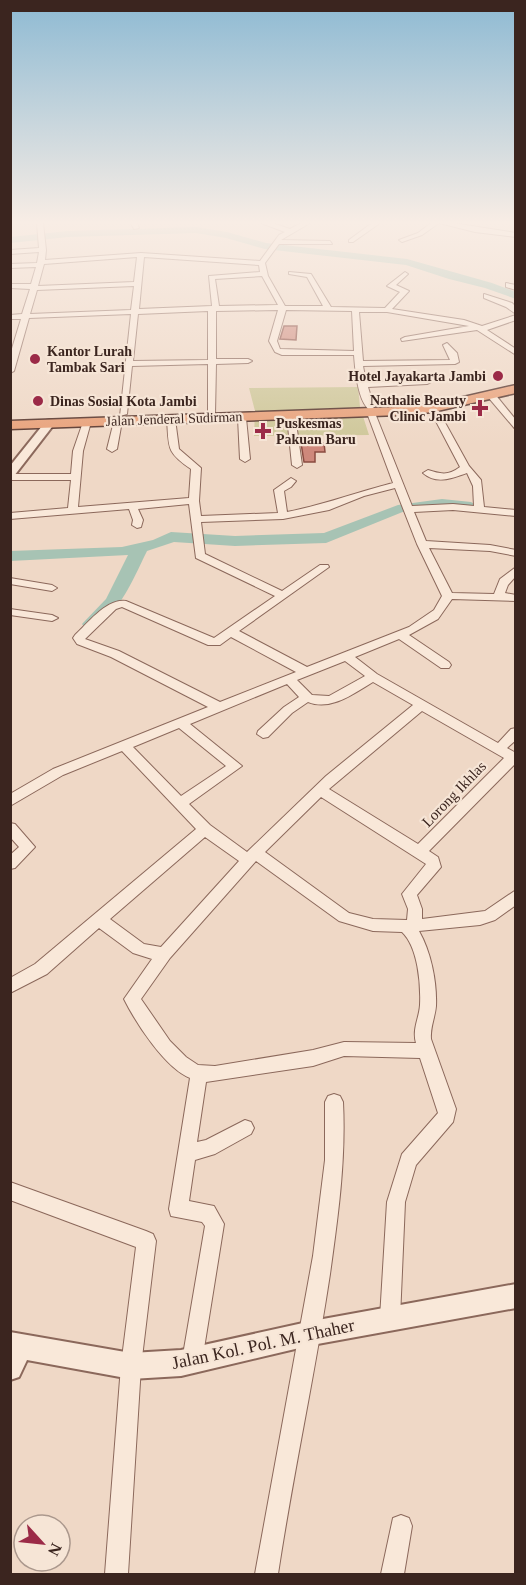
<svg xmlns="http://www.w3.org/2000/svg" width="526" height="1585" viewBox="0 0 526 1585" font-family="Georgia,serif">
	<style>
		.green { fill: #cec799 }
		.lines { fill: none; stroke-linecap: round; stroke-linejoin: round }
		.river { fill: #a7c3b4; fill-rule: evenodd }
		.building { fill: #ce887b; stroke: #8a4b40; stroke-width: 1.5 }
		.minor-casing { stroke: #8b685b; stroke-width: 2 }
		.tertiary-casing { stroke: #8b685b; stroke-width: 4 }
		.trunk-casing { stroke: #59382f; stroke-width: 3 }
		.minor { fill: #f9e8d9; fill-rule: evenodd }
		.tertiary { fill: #f9e8d9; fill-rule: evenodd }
		.trunk { fill: #e8a17a; fill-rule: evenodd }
		.poi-dot { fill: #9b2a47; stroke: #f6e5d6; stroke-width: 2 }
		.labels { text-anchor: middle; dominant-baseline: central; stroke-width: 4.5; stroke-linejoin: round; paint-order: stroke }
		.far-poi-label { font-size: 14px; font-weight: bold; fill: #3b251f; stroke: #f6e5d6; text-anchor: start }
		.far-street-label { font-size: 14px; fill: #3b251f; stroke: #f6e5d6 }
		.street-label { font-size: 15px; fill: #3b251f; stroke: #f6e5d6 }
		.near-street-label { font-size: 18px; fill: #3b251f; stroke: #f6e5d6 }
	</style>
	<rect width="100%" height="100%" fill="#efd8c6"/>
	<path class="green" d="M358,387L360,407L369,435L254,436L255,411L249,388Z"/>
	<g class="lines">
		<path class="river" d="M196,227L227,232L266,243L407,259L492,283L516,292V299L485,288L449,279L406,265L265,249L226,238L196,233L68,237L10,243V237L68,231Z
			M442,499L471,502L479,507L471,512L442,509H410L326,543L235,546L174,542L147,551C137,571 111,634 85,628L82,624L106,599L128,555L10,561V551L122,547L153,540L171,532L235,536L324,533L398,505Z"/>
	</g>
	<path class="building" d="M284,326H297L296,340L280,339Z
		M304,437H315V443H324L325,452H315V462H304L301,443H304Z"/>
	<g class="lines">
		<defs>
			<path id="minor" d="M37,223H43L46,250L45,260L141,253L260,261L279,235L285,232L261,223H272L290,229L301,223H310L281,240L330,241L332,244H279L265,263L268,276L285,306H323L307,277L289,274V272L311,274L331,307L385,308L400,292L387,286L405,272L408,274L396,285L409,291L392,309L464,320L482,326L516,315V320L487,330L516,349V355L477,330L402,341L401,339L405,337L469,326L387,312H359L363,361L450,360L443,345L447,343L457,353L459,362L455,364L363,366L366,382L427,380L431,382L427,384L368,387L374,407L370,410C358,403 355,369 354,355H282L275,352L269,341L278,310L216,311V359H248L252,361L248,363L216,364L215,414L208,412V364L132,366L127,414L120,416L131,314L29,318L14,371L10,373V355L21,319H10V315L22,314L30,289L10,288V284H31L36,267L10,268V264L37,263L39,252L10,254V250L39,248ZM137,257L134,282L38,286L44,264ZM144,257L259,265L260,272L209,276L212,306L139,309ZM262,276L278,305L219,306L215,279ZM134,286L131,310L30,314L37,290ZM286,310L352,311L354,351L280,349L277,341ZM208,311V360L133,361L138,314Z
				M131,223H137L139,228L134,229Z
				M372,223H380L353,242H349V240Z
				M431,223H439L422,235L402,242L399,240L418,233Z
				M439,223H453L516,233V237L475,232Z
				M506,283L516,285V290L506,287Z
				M484,294L512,303L516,307V314L506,307L484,298Z
				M488,393H494L516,420V430L488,397Z
				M433,405L437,408L469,466L481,480L484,507L516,510V516L453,510L414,512L426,541L490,545L516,550V556L490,551L429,548L452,593L494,594L500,579L516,567V576L508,585L505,593L516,595V601L452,599L438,619L409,635L449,662L451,665L449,668H441L399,639L355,657L377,674L498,743L511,729L516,728V740L507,748L516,753V763L429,851L438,857L441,867L417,895L422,909V919L485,911L516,890V905L495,920L480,925L419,931C431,952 437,982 436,1006C435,1018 430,1027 431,1039L456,1109L453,1122L416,1165L405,1202L400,1318L397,1325L390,1328L383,1325L380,1318L387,1202L402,1154L438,1113L420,1058L344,1056L313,1066L206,1082L197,1142L206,1140L245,1120L251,1122L254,1128L251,1134L215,1154L195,1160L189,1201L214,1206L224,1224L202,1361L199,1368L192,1371L185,1368L182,1361L205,1226L202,1222L171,1216L169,1209L190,1078C165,1068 136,1023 124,999L152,959L133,953L99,928L47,974L10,993V978L35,964L196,829L122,751L63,775L10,806V794L53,769L208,707L111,657L77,644L73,638L75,635C88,623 107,598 126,601L214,638L275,596L196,558L189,504L138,509L143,520L141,527L137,528L132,525L133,520L129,509L10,519V513L68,508L71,480H10V474H71L73,451L83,422L87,419L91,422L83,451L78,507L189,498L191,469C166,452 169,448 167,419L171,416L175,419L179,449L201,468L199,501L201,516L278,513L274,490L291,478L296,481L291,487L284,491L287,512C324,505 357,492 393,483L367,413L371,410L375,413L412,506L453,504L474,506L473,486L467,473C452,478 437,485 423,473L428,470C441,474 448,476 460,467L429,408ZM395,488L417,544L442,596L434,610L409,627L307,667L239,631L329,567L328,565H320L282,591L205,554L201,522L283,519L329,510L364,496ZM122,607L208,645H220L231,637L296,672L220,702L119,651L85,639L116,609ZM345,661L365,676L329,696L312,695L297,680ZM373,682L413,705L326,776L247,852L210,825L189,804L242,766L190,724L287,684L299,697L284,707L258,731L257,734L263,738L268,737L292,713L308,702C331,711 353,694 373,682ZM422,711L504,758L418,844L329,789ZM179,728L226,766L181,796L133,747ZM321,797L426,864L402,894L408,909L407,920L373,919L349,913L265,852ZM205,837L239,861L161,947L144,944L110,919ZM256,861L339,921L373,931L402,932C418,947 421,984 420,1005C419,1019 412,1029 416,1043L344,1042L313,1050L215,1066L198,1065L186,1057L170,1041L141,999L170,958Z
				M291,413L295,416L302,465L297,468L292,465L287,416Z
				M242,415L246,418L250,459L245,462L240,459L238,418Z
				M118,418L122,421L117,449L112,452L107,449L114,421Z
				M10,578L52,585L57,588L52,591L10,584Z
				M10,609L52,615L58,618L52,621L10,615Z
				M10,823L15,824L35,847L15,868L10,869V855L19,847L10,837Z
				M334,1094L340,1096L343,1102C346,1160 338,1217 330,1274C315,1374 293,1474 278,1574H255L313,1256L325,1160V1102L328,1096Z
				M10,1182L146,1231L153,1234L156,1241L141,1366L128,1574H105L121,1366L136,1247L10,1200Z
				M401,1515L409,1518L412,1526L404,1574H381L393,1518Z"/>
			<path id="tertiary" d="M50,420L55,423L14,476L10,477V466L46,421Z
				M516,1284V1308L312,1345L181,1376L131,1379L27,1360L19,1377L10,1380V1332L131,1353L181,1350L312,1321Z"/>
			<path id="trunk" d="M516,385V393L433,412L400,415L10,429V421L400,407L433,404Z"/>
		</defs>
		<use href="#minor" class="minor-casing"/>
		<use href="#tertiary" class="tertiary-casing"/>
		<use href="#trunk" class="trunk-casing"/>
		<use href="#minor" class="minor"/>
		<use href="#tertiary" class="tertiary"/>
		<use href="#trunk" class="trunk"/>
	</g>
	<linearGradient id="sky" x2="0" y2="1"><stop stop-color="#8ebad3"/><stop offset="0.5" stop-color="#f8ede5"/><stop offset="1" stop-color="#f8ede5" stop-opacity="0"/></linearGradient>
	<rect width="526" height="445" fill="url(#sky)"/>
	<g class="poi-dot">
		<circle cx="35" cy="359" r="6"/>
		<circle cx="498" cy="376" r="6"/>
		<circle cx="38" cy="401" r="6"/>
		<path d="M477 399h6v6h6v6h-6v6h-6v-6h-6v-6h6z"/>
		<path d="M260 422h6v6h6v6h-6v6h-6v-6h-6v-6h6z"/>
	</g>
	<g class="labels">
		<g class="far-poi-label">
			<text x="47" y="351">Kantor Lurah<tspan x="47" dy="16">Tambak Sari</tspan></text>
			<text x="486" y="376" text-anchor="end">Hotel Jayakarta Jambi</text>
			<text x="466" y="400" text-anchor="end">Nathalie Beauty<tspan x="466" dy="16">Clinic Jambi</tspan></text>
			<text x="50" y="401">Dinas Sosial Kota Jambi</text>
			<text x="276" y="423">Puskesmas<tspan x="276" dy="16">Pakuan Baru</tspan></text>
		</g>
		<g class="far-street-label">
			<text transform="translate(174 419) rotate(-2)">Jalan Jenderal Sudirman</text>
		</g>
		<g class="street-label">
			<text transform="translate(454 794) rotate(-46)">Lorong Ikhlas</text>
		</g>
		<g class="near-street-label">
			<text transform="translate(263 1344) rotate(-12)">Jalan Kol. Pol. M. Thaher</text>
		</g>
	</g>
	<rect width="526" height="1585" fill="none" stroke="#3b251f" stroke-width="24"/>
	<g transform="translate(42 1543) rotate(117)"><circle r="28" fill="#f6e5d6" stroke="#ab988d" stroke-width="1.5"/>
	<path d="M0-4.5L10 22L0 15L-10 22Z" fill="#9b2a47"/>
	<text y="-9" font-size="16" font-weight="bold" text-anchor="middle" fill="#3b251f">N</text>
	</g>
</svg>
